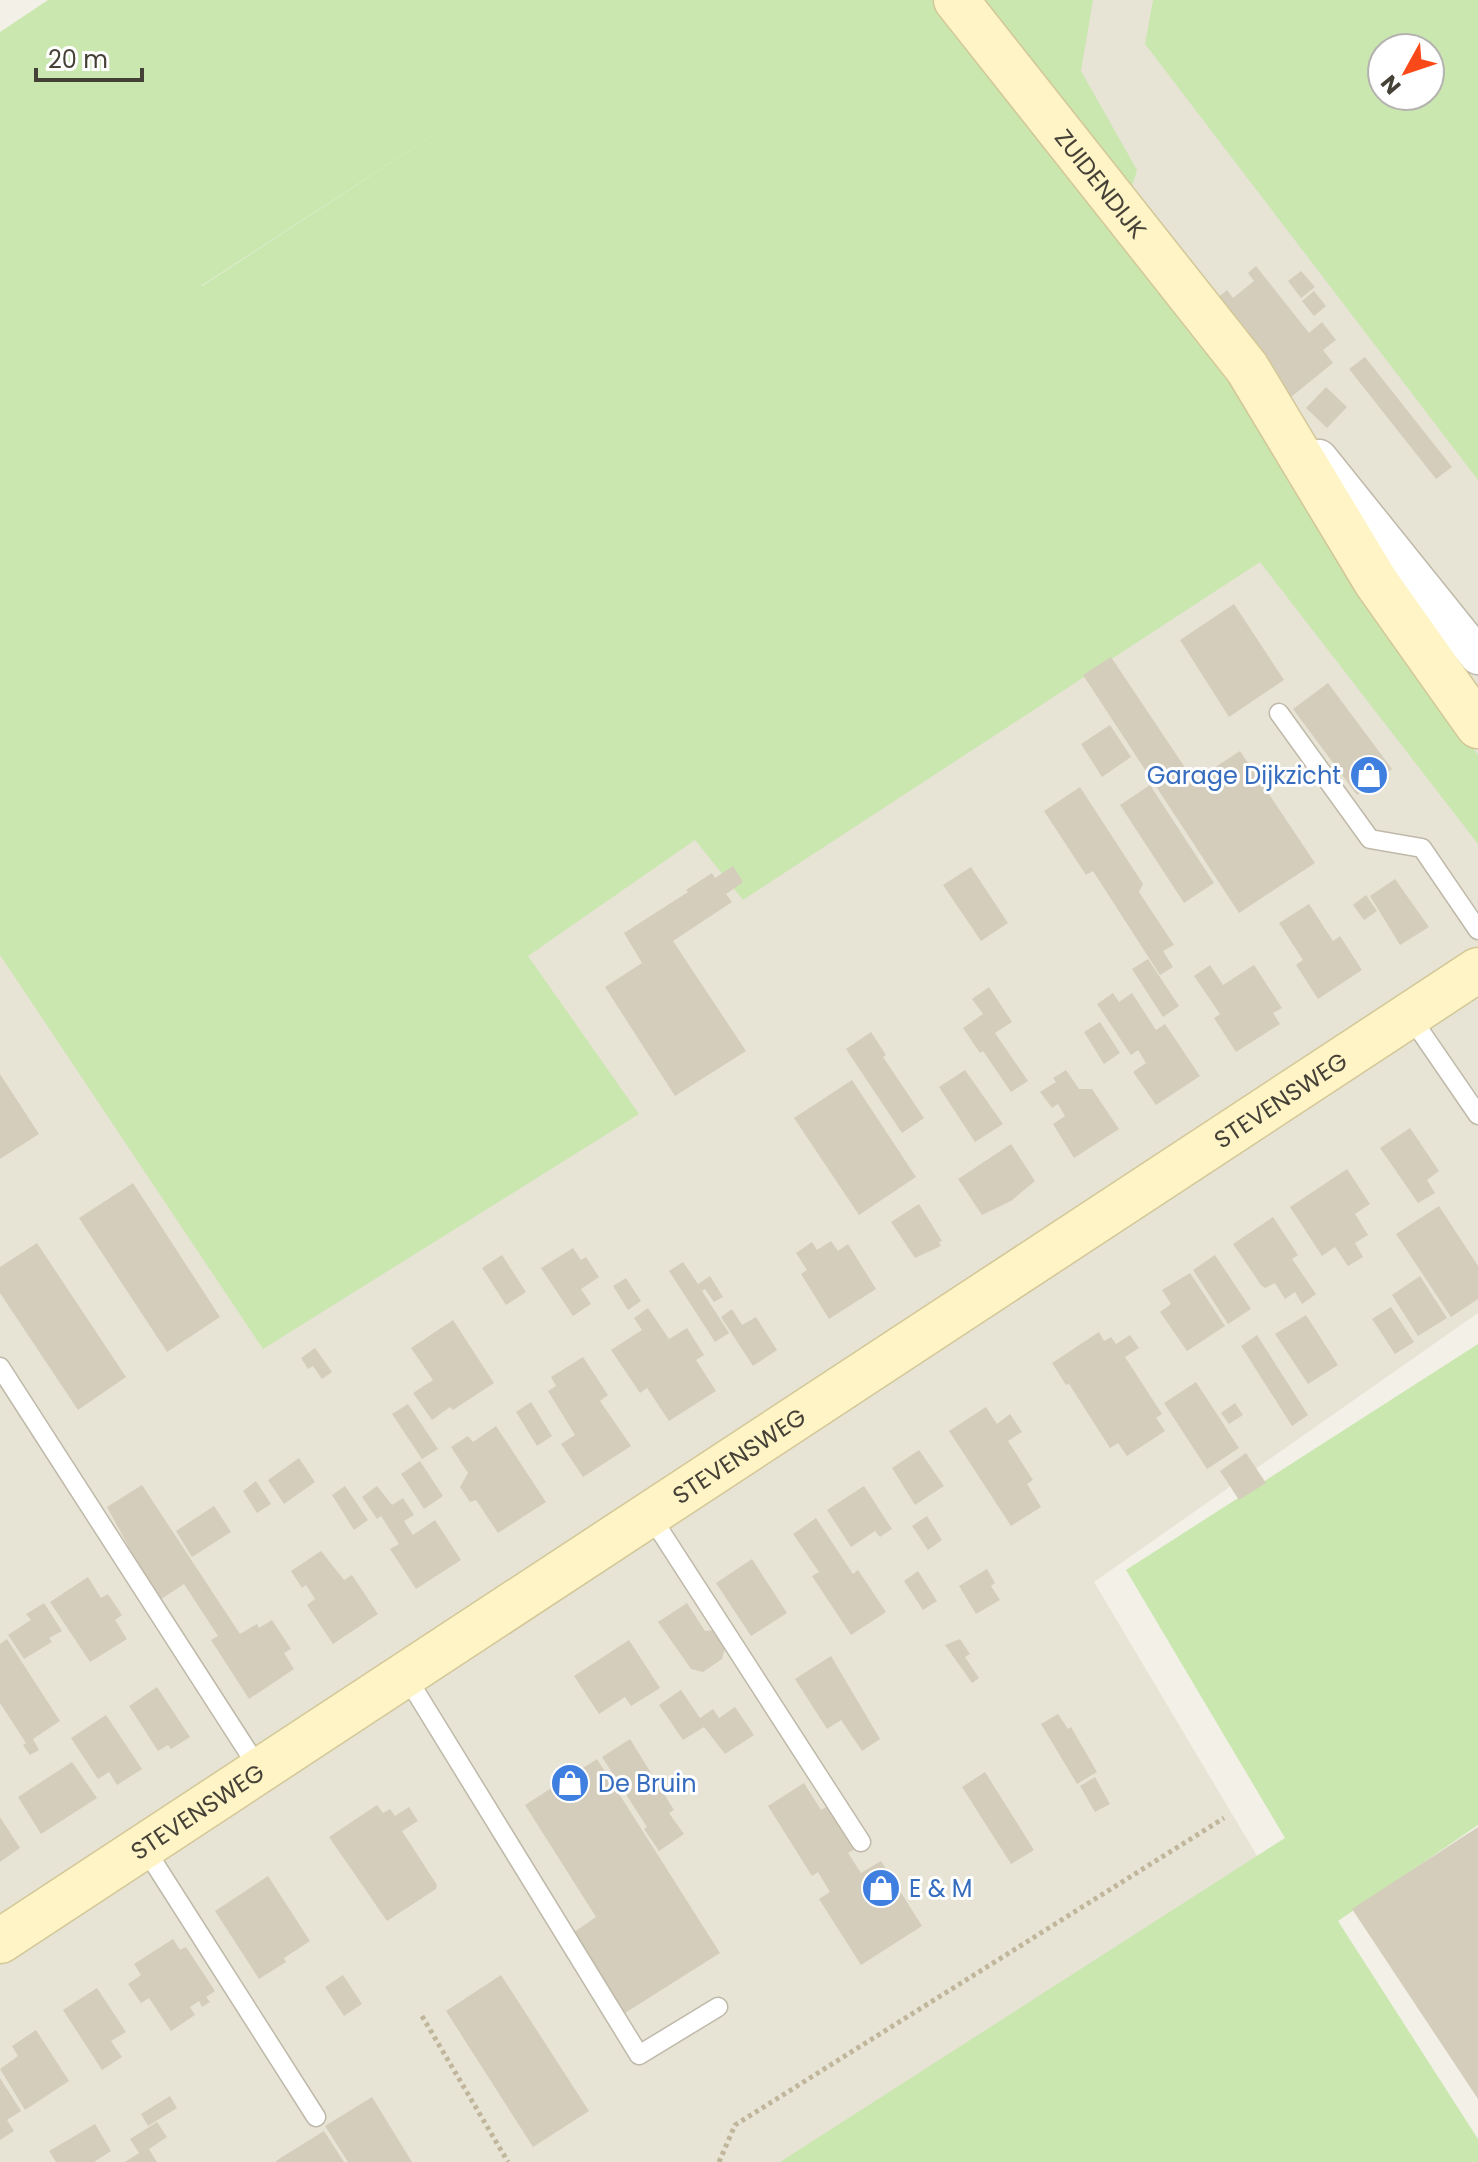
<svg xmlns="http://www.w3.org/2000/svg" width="1478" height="2162" viewBox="0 0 1478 2162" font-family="Poppins,sans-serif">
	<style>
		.residential { fill: #e7e3d5 }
		.green { fill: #cae7b0; fill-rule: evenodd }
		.building { fill: #d5cdbc }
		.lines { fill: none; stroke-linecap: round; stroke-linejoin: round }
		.lane-casing { stroke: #bfb9a9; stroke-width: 21 }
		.street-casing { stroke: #bfb9a9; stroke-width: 39 }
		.secondary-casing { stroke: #d3c797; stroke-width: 47 }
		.path { stroke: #c0b69b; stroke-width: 5; stroke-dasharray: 4 4; stroke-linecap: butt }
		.lane { stroke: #fff; stroke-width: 18 }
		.street { stroke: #fff; stroke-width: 36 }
		.secondary { stroke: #fef4c6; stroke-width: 44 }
		.labels { text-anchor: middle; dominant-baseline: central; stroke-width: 6; stroke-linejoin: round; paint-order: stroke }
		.street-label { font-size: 24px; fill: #464136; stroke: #fff }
		.shop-label { font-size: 24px; fill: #366cbe; stroke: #fff; text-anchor: start }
	</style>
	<rect width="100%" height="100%" fill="#f3f0e7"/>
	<path class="residential" d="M703,0H1238L1478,271V1313L1094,1582L1260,1861L793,2162H0V775Z"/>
	<path class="green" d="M48,0H934L1214,355L1293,490L1478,755V844L1260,562L743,900L695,840L528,956L639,1114L263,1349L0,955V32ZM493,96L202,286H201Z
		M979,0H1093L1081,71L1137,170L1130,193Z
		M1153,0H1478V480L1145,44ZM1382,48H1430V96H1382Z
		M1478,1344V1825L1338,1921L1478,2139V2162H780L1285,1838L1126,1570Z"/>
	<path class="building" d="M1256,266L1309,333L1322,322L1336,340L1323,350L1333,363L1291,397L1215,300L1227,290L1233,298L1254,281L1248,273Z
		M1301,271L1315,287L1301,298L1288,281Z
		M1314,291L1326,306L1314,316L1302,301Z
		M1365,357L1452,467L1436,479L1349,369Z
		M1326,387L1347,407L1327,428L1306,408Z
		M1234,604L1284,680L1229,717L1180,640Z
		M1111,657L1194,781L1240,751L1315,863L1239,913L1083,675Z
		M1328,683L1392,769L1357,795L1293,709Z
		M1110,725L1131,757L1102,777L1081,744Z
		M1150,785L1214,883L1184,903L1120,805Z
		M1080,787L1143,884L1139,892L1174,945L1163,951L1173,967L1160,975L1093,871L1086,875L1044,811Z
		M733,866L743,882L726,894L732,902L673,941L746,1051L675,1096L605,987L642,963L624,933L688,892L686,890L712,873L715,878Z
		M971,867L1008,923L981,941L943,885Z
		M1395,879L1429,927L1400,945L1370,896Z
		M1366,895L1377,911L1364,920L1353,905Z
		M1309,904L1333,941L1340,936L1362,970L1318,999L1296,965L1303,960L1279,923Z
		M1148,959L1179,1006L1163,1017L1132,969Z
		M1210,965L1223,985L1254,965L1282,1008L1273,1013L1280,1024L1236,1052L1214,1018L1220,1014L1194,976Z
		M989,987L1012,1022L995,1033L1028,1081L1011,1092L983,1051L980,1053L963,1028L983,1014L972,999Z
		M1113,993L1119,1002L1132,993L1156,1030L1165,1024L1200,1076L1156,1105L1133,1072L1146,1063L1138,1050L1131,1055L1097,1004Z
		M1100,1022L1120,1053L1104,1064L1084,1032Z
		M871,1032L886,1055L883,1057L924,1118L902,1133L846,1049Z
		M965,1070L1003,1124L975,1142L939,1087Z
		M1066,1070L1079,1089H1092L1119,1129L1074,1158L1053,1124L1065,1116L1058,1104L1052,1108L1040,1092L1056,1082L1053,1078Z
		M0,1074L39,1134L0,1159Z
		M852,1080L916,1177L859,1215L794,1118Z
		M1410,1128L1439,1171L1427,1180L1435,1193L1418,1203L1380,1148Z
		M1011,1144L1035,1181L1011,1201L982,1215L958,1179Z
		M1347,1169L1370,1204L1355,1214L1368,1235L1355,1243L1363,1257L1348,1266L1335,1247L1322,1256L1290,1207Z
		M133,1183L220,1317L167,1352L79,1218Z
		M919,1204L942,1241L939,1242L941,1246L915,1258L891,1222Z
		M1439,1206L1478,1266V1299L1451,1317L1396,1234Z
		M1273,1217L1298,1255L1292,1259L1316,1294L1302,1304L1295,1292L1285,1299L1275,1283L1265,1288L1261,1285L1233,1244Z
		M831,1241L838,1251L848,1244L876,1289L829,1319L801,1274L807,1270L796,1253L812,1242L817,1250Z
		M37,1243L126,1377L78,1410L0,1293V1267Z
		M573,1248L581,1260L586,1257L599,1277L581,1289L591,1304L573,1316L541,1268Z
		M502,1255L526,1292L506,1305L482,1268Z
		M1215,1255L1251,1309L1228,1324L1193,1270Z
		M683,1262L698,1284L710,1276L723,1297L714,1302L705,1289L702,1291L729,1333L715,1342L669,1271Z
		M1190,1273L1225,1326L1187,1351L1160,1312L1171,1304L1162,1290Z
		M1420,1276L1447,1318L1418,1336L1392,1295Z
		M626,1278L641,1301L628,1310L613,1286Z
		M1391,1307L1414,1342L1395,1354L1372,1319Z
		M648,1308L669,1339L687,1328L704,1355L696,1360L716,1391L669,1421L647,1388L640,1393L611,1350L642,1330L634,1318Z
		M732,1309L742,1325L756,1317L777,1350L753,1366L721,1317Z
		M1306,1315L1338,1365L1308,1384L1275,1334Z
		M453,1320L494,1383L453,1410L450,1407L432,1420L413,1393L433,1380L411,1348Z
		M1099,1332L1104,1341L1111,1337L1116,1344L1130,1335L1139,1348L1125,1357L1162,1414L1156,1418L1165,1431L1127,1456L1118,1443L1110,1448L1069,1384L1066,1385L1052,1363Z
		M1257,1335L1308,1415L1292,1426L1241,1346Z
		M315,1348L332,1372L322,1379L313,1366L308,1369L301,1358Z
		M583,1357L608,1395L600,1401L631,1446L583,1477L561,1444L575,1435L548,1391L556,1386L551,1377Z
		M1196,1382L1239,1448L1207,1469L1164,1403Z
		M531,1402L552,1436L537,1446L516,1412Z
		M1235,1403L1243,1415L1229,1424L1221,1413Z
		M408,1404L438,1449L422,1459L392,1414Z
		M986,1407L997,1424L1010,1414L1022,1432L1008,1441L1033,1480L1027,1484L1041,1507L1011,1526L949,1431Z
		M496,1426L546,1502L498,1533L476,1500L470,1502L460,1487L468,1473L451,1447L468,1436L473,1442Z
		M919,1450L944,1486L915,1505L892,1468Z
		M1246,1453L1266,1483L1239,1500L1220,1471Z
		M299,1458L315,1482L284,1504L268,1480Z
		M420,1461L443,1496L424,1509L401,1474Z
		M256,1481L271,1504L257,1513L243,1491Z
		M142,1485L240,1634L257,1624L259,1628L272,1620L291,1649L284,1653L294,1669L249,1699L211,1640L218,1636L184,1584L158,1601L107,1507Z
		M345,1486L368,1520L354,1530L332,1495Z
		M377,1486L392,1505L403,1498L414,1515L404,1521L413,1535L435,1520L461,1560L416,1589L390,1549L399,1544L381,1516L377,1519L362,1497Z
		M864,1486L892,1529L880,1537L875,1531L851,1547L827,1510Z
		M214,1506L231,1532L192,1557L176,1531Z
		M927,1516L942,1540L928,1550L912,1526Z
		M816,1518L853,1574L858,1570L886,1612L851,1635L812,1576L819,1572L793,1534Z
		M321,1551L344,1580L352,1575L378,1614L333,1644L307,1605L315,1599L306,1585L302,1588L291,1571Z
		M752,1559L787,1613L751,1636L716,1583Z
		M987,1569L995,1583L991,1586L1000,1600L976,1614L959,1586Z
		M918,1571L937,1601L923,1610L904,1581Z
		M88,1577L101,1598L108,1594L122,1615L115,1620L127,1639L90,1662L50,1602Z
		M44,1603L62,1631L49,1638L52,1642L24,1659L8,1635L31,1620L26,1614Z
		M687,1603L705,1631L714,1630L725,1648L722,1659L703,1672L691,1669L658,1622Z
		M7,1639L60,1721L33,1739L39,1750L30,1755L23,1745L26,1743L0,1703V1644Z
		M960,1639L970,1654L965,1657L979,1678L972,1683L945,1645Z
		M629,1640L660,1688L631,1706L625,1697L599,1714L574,1676Z
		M831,1656L880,1739L862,1751L841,1720L827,1729L795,1679Z
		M157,1687L190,1737L171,1749L168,1745L158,1751L129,1706Z
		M681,1690L700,1718L713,1709L719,1718L735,1707L754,1735L725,1754L704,1727L683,1740L659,1705Z
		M1058,1714L1068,1729L1071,1727L1097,1772L1077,1784L1041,1724Z
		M106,1715L142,1769L117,1785L109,1772L98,1779L71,1738Z
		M630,1739L674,1810L669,1813L684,1834L659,1851L644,1829L647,1827L602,1757Z
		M597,1759L720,1953L625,2013L574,1932L596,1917L525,1805Z
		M72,1762L97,1798L41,1834L18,1797Z
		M985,1772L1034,1850L1011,1864L962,1787Z
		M1095,1777L1110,1804L1095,1812L1080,1786Z
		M804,1783L821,1810L828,1806L855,1849L848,1853L861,1873L881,1861L922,1926L861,1965L819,1899L830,1892L818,1872L812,1876L768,1806Z
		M377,1805L383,1813L390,1809L395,1816L409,1807L418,1821L402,1831L437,1885L436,1889L387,1921L329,1837Z
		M0,1817L20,1848L0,1862Z
		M1478,1827V2099L1352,1909Z
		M268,1876L310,1941L284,1958L286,1962L259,1979L215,1911Z
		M173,1939L180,1950L186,1947L215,1991L206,1997L210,2002L202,2007L199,2001L190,2007L195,2015L171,2031L149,1998L141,2003L128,1984L141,1975L134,1964Z
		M343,1975L362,2004L344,2016L325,1987Z
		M501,1975L589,2111L533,2147L446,2011Z
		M97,1988L126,2032L111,2041L122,2057L102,2070L63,2010Z
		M36,2030L69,2081L25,2110L0,2069L18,2056L12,2046Z
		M0,2078L21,2111L7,2120L14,2131L0,2140Z
		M170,2096L177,2108L148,2126L141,2114Z
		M372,2097L412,2162H348L325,2126Z
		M157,2122L167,2137L149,2149L157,2162H125L139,2153L130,2139Z
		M95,2124L111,2151L94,2162H56L49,2151Z
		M324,2131L344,2162H275L282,2157Z"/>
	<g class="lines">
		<defs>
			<path id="lane" d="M1279,713L1370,839L1422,848L1478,930
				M1410,1016L1478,1115
				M0,1367L261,1772
				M650,1515L861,1842
				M406,1676L639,2055L718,2007
				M144,1847L316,2117"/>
			<path id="street" d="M1319,458L1478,656"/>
			<g id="secondary">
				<path id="s1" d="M956,0L1247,368L1376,582L1478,726"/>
				<path id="s2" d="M0,1941L1478,970"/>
			</g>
		</defs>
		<use href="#lane" class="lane-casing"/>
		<use href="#street" class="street-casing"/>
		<use href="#secondary" class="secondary-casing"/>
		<path class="path" d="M422,2016L508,2162
			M719,2162L735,2125L1224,1818"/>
		<use href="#lane" class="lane"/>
		<use href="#street" class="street"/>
		<use href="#secondary" class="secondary"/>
	</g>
	<defs>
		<symbol id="shop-disc" viewBox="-11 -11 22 22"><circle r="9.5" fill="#3f7fe0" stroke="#fff"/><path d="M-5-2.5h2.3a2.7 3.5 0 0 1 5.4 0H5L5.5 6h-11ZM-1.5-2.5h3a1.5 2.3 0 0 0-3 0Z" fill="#fff"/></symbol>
	</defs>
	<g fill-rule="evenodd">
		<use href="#shop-disc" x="1347" y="753" width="44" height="44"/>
		<use href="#shop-disc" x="548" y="1761" width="44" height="44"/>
		<use href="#shop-disc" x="859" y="1866" width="44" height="44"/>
	</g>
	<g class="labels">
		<g class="street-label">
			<text stroke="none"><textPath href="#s1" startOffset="234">ZUIDENDIJK</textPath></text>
			<text stroke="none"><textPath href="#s2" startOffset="1532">STEVENSWEG</textPath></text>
			<text stroke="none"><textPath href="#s2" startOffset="884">STEVENSWEG</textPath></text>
			<text stroke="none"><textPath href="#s2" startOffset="236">STEVENSWEG</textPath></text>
		</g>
		<g class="shop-label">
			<text x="1341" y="775" text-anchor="end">Garage Dijkzicht</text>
			<text x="598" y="1783">De Bruin</text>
			<text x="909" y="1888">E &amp; M</text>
		</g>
	</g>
	<g transform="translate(1406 72) rotate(230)"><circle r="38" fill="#ffffff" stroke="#b5b3af" stroke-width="2"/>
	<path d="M0-6L14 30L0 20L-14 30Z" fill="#f94918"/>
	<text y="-12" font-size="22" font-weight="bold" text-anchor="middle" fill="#464136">N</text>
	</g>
	<path d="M36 68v12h106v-12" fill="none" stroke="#464136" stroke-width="4"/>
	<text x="48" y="68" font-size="24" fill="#464136" stroke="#ffffff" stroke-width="6" paint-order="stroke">20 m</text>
</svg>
